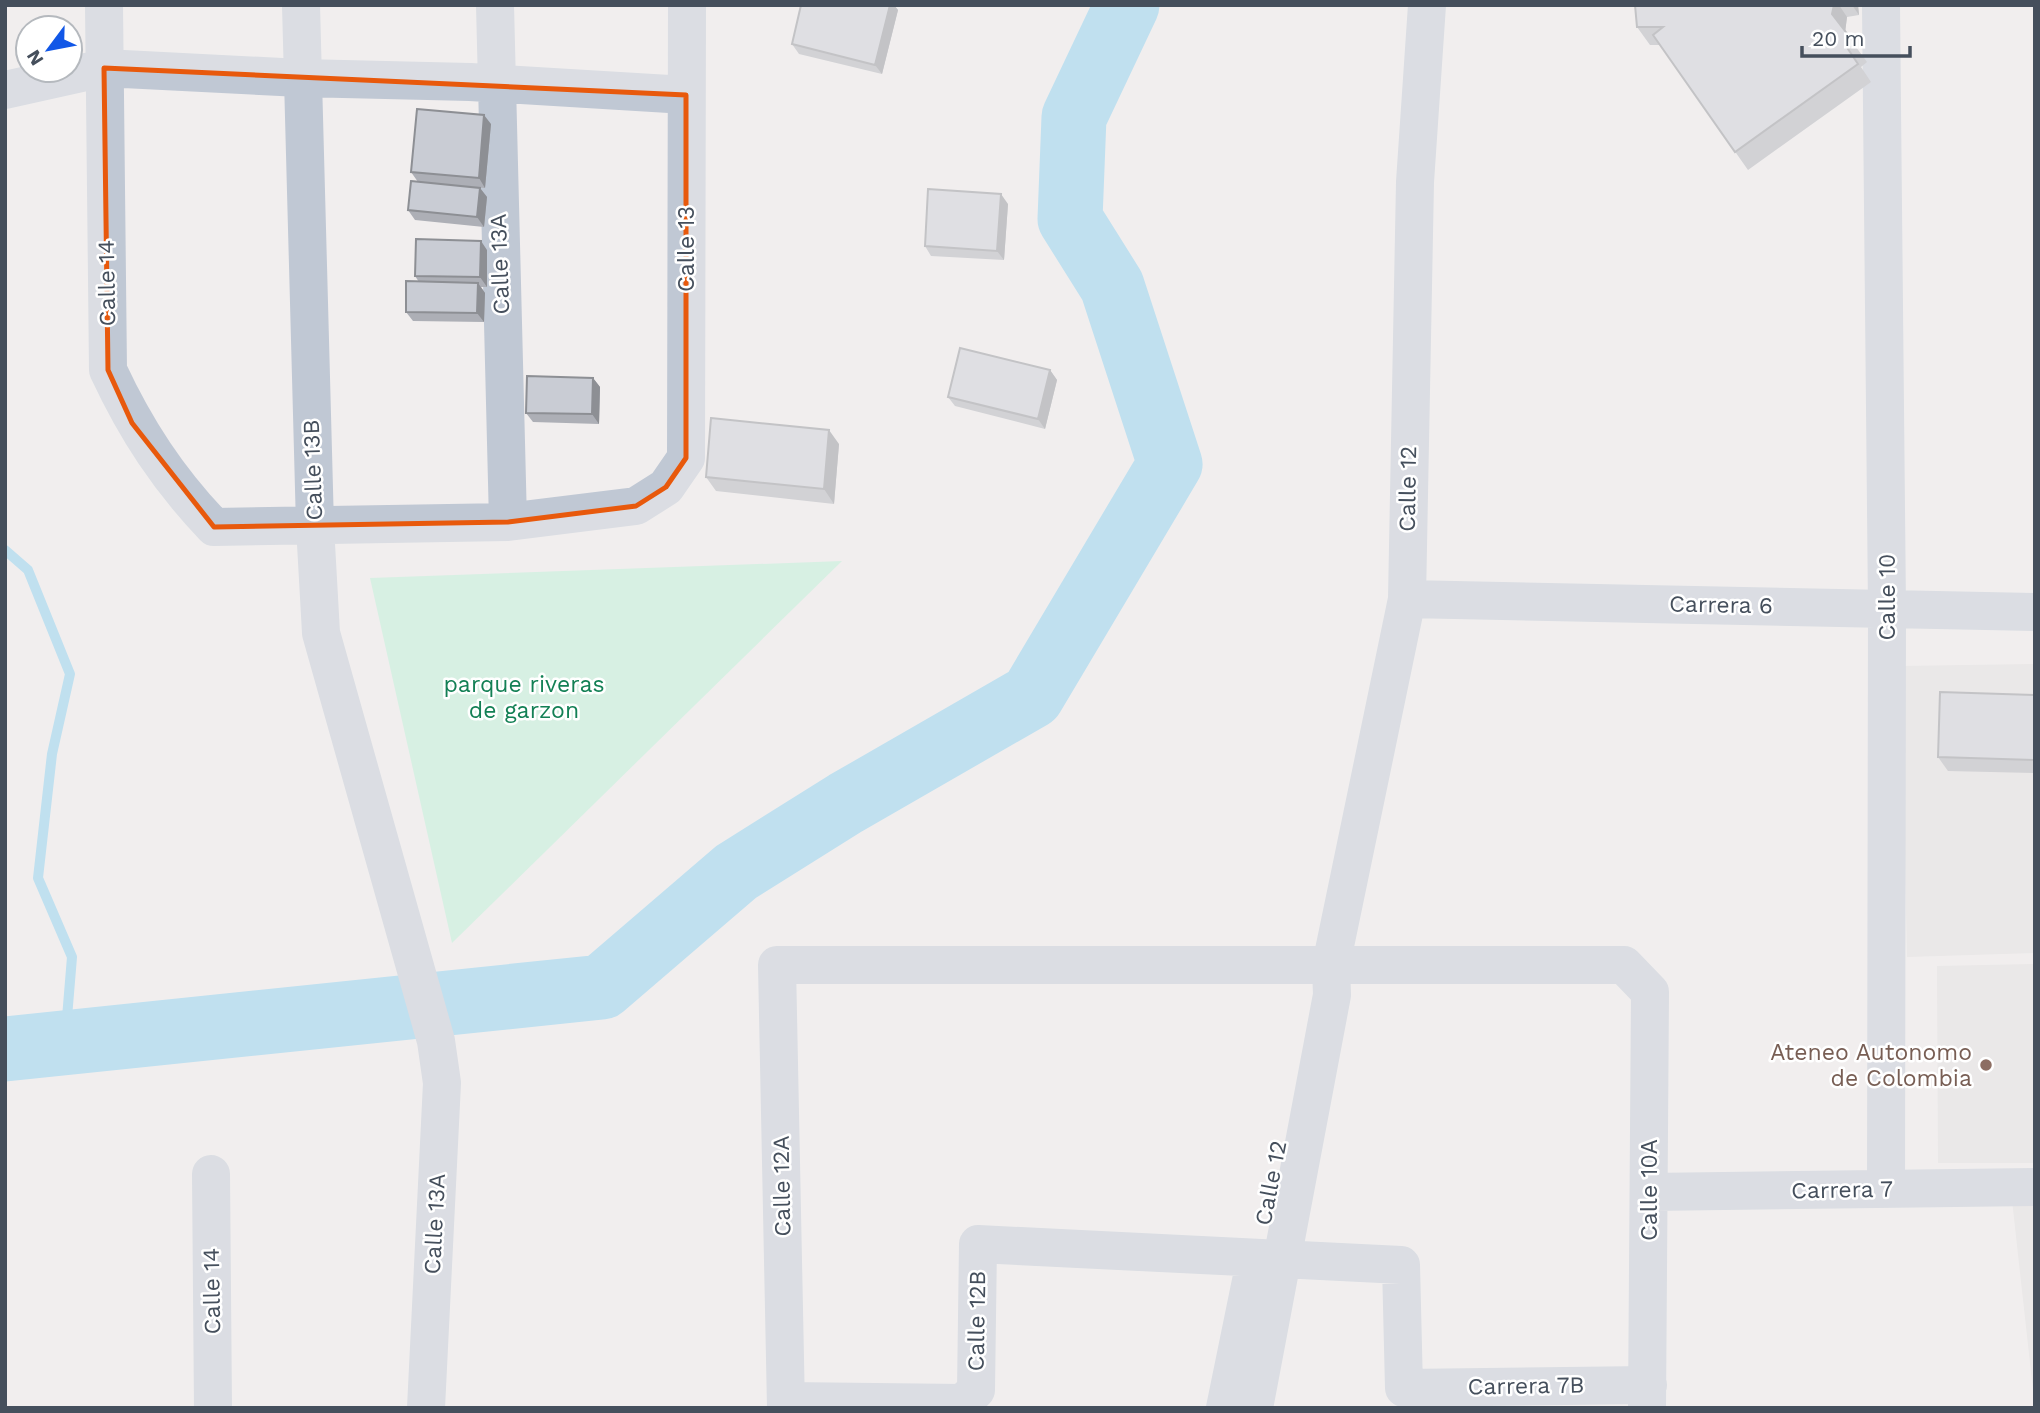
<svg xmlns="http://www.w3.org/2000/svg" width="2040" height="1413" viewBox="0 0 2040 1413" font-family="'Work Sans',sans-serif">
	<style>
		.education { fill: #e2dfdf }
		.green { fill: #b9f1d5 }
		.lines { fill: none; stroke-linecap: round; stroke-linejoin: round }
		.stream { stroke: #85cef0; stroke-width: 10 }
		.river { stroke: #85cef0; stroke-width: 65 }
		.minor { stroke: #c0c8d4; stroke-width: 38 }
		.wall { fill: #adafb6 }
		.shaded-wall { fill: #8d8f94 }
		.building { fill: #c9ccd4; stroke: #8d8f94; stroke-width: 2 }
		.marked { fill: none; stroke: #e8590c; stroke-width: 5; stroke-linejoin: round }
		.education-dot { fill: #8d6e63; stroke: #fff; stroke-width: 2.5 }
		.labels { text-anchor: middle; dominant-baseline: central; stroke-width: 5; stroke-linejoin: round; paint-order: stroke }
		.street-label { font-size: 23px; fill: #454f5c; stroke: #fff }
		.park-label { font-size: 23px; fill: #138055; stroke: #fff }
		.education-label { font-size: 23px; fill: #785e54; stroke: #fff; text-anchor: end }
	</style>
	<rect width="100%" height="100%" fill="#f1eeee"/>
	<path class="education" d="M2035,664V953L1907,957L1901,666Z
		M2035,964V1163H1938L1937,966Z
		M2035,1199V1408L2012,1200Z"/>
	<path class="green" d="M842,561L452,943L370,578Z"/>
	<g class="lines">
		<path class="stream" d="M5,550L28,570L70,674L52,754L38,878L72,957L65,1042"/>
		<path class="river" d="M5,1049L602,987L736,872L846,803L1032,696L1170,464L1112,286L1070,219L1074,117L1127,5"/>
		<path class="minor" d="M104,5L108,370C136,430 168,479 214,527L508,522L636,506L666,487L686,458L687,5
			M301,5L315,526L321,633L436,1041L442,1083L426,1408
			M495,5L508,522
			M1881,5L1887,609L1886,1189
			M5,90L104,68L301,78L470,82L686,95
			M1407,599L2035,612
			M211,1174L213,1408
			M1649,1192L2035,1187
			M786,1401L963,1403L976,1390L978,1244L1401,1265L1404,1388L1648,1385
			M786,1408L777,965H1624L1650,992L1647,1408
			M1225,1408L1252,1276
			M1254,1408L1332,995L1331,965L1407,599L1415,182L1427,5"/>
	</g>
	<path class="wall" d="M801,5H894L898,10L882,74L799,54L792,44Z
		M1635,5H1858L1859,15L1847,17L1845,32L1867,62L1861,67L1871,82L1748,170L1660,45H1650L1637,27Z
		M491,124L485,188L441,184L480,188L487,197L484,227L415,220L408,210L418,182L411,172Z
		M1008,204L1004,260L931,256L925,246Z
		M487,250V287H481L485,293L484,322L413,321L406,312L419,282L415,276Z
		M1050,370L1057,380L1045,429L955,406L948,397Z
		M593,378L600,387L599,424L533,422L526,413Z
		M839,444L834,504L716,491L706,477Z
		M2035,695V773L1948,771L1938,757Z"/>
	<path class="shaded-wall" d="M890,5H894L898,10L882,74L875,65Z
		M1834,5H1839L1847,17L1845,33L1832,14Z
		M1852,5H1858L1859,15Z
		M484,115L491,124L485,188L479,178Z
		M480,188L487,197L484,227L477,217Z
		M1001,194L1008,204L1004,260L997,251Z
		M481,241L487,250V287L480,277Z
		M478,283L485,293L484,322L477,313Z
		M1050,370L1057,380L1045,429L1038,419Z
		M593,378L600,387L599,424L592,414Z
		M829,430L839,444L834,504L824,489Z"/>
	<path class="building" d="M801,5H890L875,65L792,44Z
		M1635,5H1834L1832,14L1855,44L1848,49L1858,64L1735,152L1653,35L1663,27H1637Z
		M417,109L484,115L479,178L411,172Z
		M411,181L480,188L477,217L408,210Z
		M928,189L1001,194L997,251L925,246Z
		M416,239L481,241L480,277L415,276Z
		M406,281L478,283L477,313L406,312Z
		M960,348L1050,370L1038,419L948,397Z
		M527,376L593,378L592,414L526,413Z
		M711,418L829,430L824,489L706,477Z
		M1940,692L2035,695V760L1938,757Z"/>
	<path d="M0 0H2040V1413H0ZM104,68L686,95V458L666,487L636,506L508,522L214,527L132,423L108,370Z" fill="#f1eeee" fill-opacity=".55" fill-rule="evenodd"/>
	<path class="marked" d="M104,68L686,95V458L666,487L636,506L508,522L214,527L132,423L108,370Z"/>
	<circle class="education-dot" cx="1986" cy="1065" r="7"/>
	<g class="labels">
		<g class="street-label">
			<text transform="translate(686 249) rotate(-90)">Calle 13</text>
			<text transform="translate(500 264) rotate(-92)">Calle 13A</text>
			<text transform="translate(107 283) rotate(-91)">Calle 14</text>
			<text transform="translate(313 470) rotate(-92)">Calle 13B</text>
			<text transform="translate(1408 489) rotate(-89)">Calle 12</text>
			<text transform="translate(1887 597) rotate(-90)">Calle 10</text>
			<text transform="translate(1721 605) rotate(1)">Carrera 6</text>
			<text transform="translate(1271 1183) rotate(-79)">Calle 12</text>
			<text transform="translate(782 1186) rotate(-91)">Calle 12A</text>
			<text transform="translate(1649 1190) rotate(-90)">Calle 10A</text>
			<text transform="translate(1842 1190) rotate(-1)">Carrera 7</text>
			<text transform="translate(435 1224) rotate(-87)">Calle 13A</text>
			<text transform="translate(212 1291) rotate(-91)">Calle 14</text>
			<text transform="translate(977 1321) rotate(-89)">Calle 12B</text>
			<text transform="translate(1526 1386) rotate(-1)">Carrera 7B</text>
		</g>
		<g class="park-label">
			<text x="524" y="684">parque riveras<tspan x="524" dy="26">de garzon</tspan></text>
		</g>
		<g class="education-label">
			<text x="1972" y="1052">Ateneo Autonomo<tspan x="1972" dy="26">de Colombia</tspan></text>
		</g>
	</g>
	<rect width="2040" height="1413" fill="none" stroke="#454f5c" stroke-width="14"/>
	<g transform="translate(49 49) rotate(238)"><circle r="33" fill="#ffffff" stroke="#b5b9be" stroke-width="2"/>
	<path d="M0-5L12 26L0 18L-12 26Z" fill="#1157e7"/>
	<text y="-10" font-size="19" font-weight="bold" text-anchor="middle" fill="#454f5c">N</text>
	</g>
	<path d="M1802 46v10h108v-10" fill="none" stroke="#454f5c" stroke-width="3.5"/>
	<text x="1812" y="46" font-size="21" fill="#454f5c" stroke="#ffffff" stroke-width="5" paint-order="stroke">20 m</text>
</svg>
